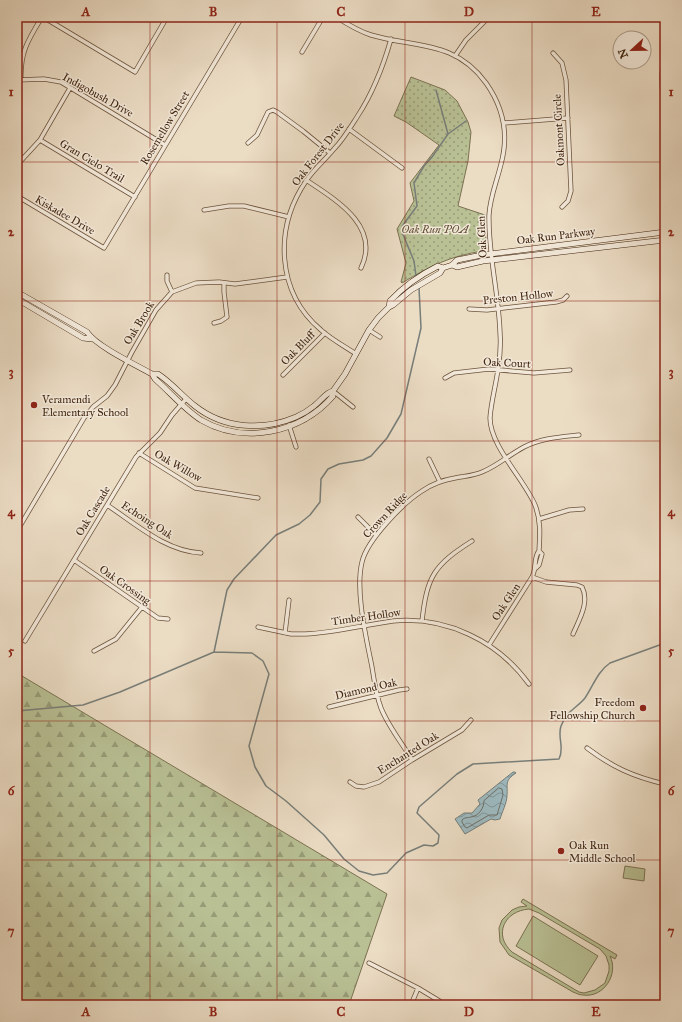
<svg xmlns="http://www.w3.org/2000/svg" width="682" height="1022" viewBox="0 0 682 1022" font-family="'IM FELL Great Primer',serif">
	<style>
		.forest { fill: url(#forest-firs); stroke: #7c7252 }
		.park { fill: url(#park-dots); stroke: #7c7252 }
		.garden { fill: #b8c094; stroke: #7c7252; fill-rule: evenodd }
		.water { fill: url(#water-waves); stroke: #787e79 }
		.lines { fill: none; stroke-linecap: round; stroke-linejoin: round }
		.shore { stroke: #6f6f67; stroke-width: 1 }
		.stream { stroke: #787e79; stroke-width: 1.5 }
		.street-casing { stroke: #6c533c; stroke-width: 5 }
		.secondary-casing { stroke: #41250f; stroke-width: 6 }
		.primary-casing { stroke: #41250f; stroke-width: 7 }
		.street { stroke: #f2e8d9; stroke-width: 3.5 }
		.secondary { stroke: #f2e8d9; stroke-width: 5 }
		.primary { stroke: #ebdcc4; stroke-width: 5.5 }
		.grid { fill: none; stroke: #8f2418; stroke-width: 1; stroke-opacity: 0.55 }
		.poi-dot { fill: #8f2418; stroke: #f2e8d9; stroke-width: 1.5 }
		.labels { text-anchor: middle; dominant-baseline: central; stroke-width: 3; stroke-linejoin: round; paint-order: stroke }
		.street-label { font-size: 11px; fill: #41250f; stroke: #f2e8d9 }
		.park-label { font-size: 11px; font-style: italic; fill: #5f4c30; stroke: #f2e8d9 }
		.poi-label { font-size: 11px; fill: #41250f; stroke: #f2e8d9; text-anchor: start }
		.neatline { fill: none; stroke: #8f2418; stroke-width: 1.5 }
		.grid-label { font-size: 13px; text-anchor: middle; font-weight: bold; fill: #8f2418 }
	</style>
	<defs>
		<pattern id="forest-firs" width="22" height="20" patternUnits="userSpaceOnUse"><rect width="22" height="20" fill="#b8c094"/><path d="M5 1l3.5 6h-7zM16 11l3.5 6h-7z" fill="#979c77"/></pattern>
		<pattern id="park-dots" width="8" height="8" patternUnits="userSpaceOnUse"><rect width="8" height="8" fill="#b8c094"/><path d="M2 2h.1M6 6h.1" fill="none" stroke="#979c77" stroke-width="1.8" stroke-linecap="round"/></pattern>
		<pattern id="water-waves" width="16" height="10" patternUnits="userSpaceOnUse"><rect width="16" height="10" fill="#9db9bf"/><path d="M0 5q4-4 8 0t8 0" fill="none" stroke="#82969a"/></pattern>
	</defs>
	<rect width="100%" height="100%" fill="#ebdcc4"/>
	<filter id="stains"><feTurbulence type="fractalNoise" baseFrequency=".005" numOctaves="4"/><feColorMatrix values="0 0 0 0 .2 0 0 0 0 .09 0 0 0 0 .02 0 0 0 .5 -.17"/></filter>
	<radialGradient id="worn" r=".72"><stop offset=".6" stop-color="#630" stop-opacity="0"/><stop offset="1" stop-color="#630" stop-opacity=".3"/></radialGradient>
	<path class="forest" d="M17,673L387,894L349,1005H17Z"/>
	<path class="park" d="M411,77L445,90L457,101L468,122L471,132L468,161L458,206L485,215L486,247L483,251C450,256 430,266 402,283L401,282L406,263L397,229L414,201L410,183L439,145L406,122L394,116Z"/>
	<path class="garden" d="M625,866L645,869L644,881L623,878Z
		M523,899L617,955L615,959L610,956C619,974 604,998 583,995C579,995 576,993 573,992L509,955L500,942L499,928L502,920L512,910L519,907L527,906L521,902ZM529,909L539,913L600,949L606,956L609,965V971L605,983L595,990L584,993L579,992L512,952C493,935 504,911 529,909Z
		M533,916L598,956L580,985L516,946Z"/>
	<path class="water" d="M513,772H515L516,773C504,781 508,784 507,795C507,803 502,812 500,819L495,820L491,819L465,834L455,819L464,813H472L480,804L478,800Z"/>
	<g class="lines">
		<path class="shore" d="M499,788L502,789L503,795L497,815H489L467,828L465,827L462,822V820C465,817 467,818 471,817C479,816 484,808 484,801Z"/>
		<path class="stream" d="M436,90L448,134
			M416,276L414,261L402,232L403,225L417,206L414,183L424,166L432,157L448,134L466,121
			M214,652L227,590L234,579L276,535L299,524L310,515L320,502L321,479L328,469L339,464L363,460L371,456L387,438L401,414L421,328L419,288
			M17,711L83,705L120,692L214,652L252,653L263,661L269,674L249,746L255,767L266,786L286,801L324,835L344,859L359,871L373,875L387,873L406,853L424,845L433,846L438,843L439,835L417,813L419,807L457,774L473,764L559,759C565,748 557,737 561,726C567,710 576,709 585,698C593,686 598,671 610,663L665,643"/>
		<defs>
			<path id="street" d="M43,17L135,72L167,17
				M336,17C347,24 358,31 371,35C415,48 455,40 486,83C503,107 509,135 501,164C497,181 490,197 489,215C488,255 499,294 500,333C501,345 500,357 498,369C496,385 491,402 490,418C490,446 524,479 535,505C541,520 540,535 539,551L542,554L539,565L536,568
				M302,52L323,17
				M553,53L562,63L566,80L571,191L568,201L562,207
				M455,56L466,40L489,17
				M17,80L44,79L61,82L165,145
				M21,80C20,52 28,40 42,17
				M504,123L568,118
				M349,129L402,168
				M40,140L135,197
				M248,143L257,135L268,112L273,110L277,112L303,131L330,153
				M17,165L40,140L70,88
				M306,180C336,200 381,226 361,268
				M17,196L104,248L242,17
				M204,210L229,206H244L289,217
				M167,275V281L172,292
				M469,309L487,310L556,302L563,300L567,296
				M214,323L221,321L227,317L224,292V283
				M369,330L380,337
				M356,354C344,346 331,339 321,330C276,292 274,228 306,181C314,169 325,160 334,149C343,140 350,128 357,117C373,93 383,67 391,39
				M283,375L325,333
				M445,378L454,373L489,369L534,373L570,370
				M333,391L353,407
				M289,425L296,447
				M139,453L195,488L258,498
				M429,459L440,482
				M107,505C136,524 165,551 201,553
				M358,517L376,535
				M539,519L569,510L583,509
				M17,531L84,418L93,407L107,396L115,385L132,352L156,310L172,292L196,283L219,282L235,284L287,277
				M74,560L158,618L168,619
				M532,577L546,582L577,585L582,587C590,602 579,620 573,634
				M422,621C427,576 434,565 472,541
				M258,627L291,634H305C334,633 363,625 393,621C446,616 498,641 529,684
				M285,633L289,600
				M25,641L136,457L160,433L172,415L186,399
				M489,645L532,577C537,568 533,558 539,551
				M94,651L116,639L142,607
				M329,707L399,690L407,689
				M587,748C612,767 634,777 665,784
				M412,760C402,743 388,726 381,708C376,695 374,680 372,667C366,637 355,590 362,562C367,540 403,503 422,491C432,484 443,480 455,478C464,476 473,476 482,472C497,466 509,455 524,447C541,438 560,437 579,435
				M350,782L356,786L364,787L379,782L412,760L462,730L471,720
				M369,963L418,988L446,1005
				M411,1005L418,988"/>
			<path id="secondary" d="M452,265L457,267L483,261L665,240
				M17,292L87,332C96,346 136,365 152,374H158C172,383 182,396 195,406C224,429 263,431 296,417C303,414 309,410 314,406C321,401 325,393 333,391
				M17,299L83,338L92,339
				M389,307L390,301C404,286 420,275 438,266L443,268L452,265L457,260L482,255L665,232
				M152,374L155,379C170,392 184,409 201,420C244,445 301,433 333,396V391L345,374L369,330L378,318L389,307L393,305L411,290L440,273L443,268"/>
			<path id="primary" d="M665,34L663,78L665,142"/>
		</defs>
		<use href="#street" class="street-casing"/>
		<use href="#secondary" class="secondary-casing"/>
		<use href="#primary" class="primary-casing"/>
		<use href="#street" class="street"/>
		<use href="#secondary" class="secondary"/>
		<use href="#primary" class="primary"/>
	</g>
	<path class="grid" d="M150,17V1005M277,17V1005M405,17V1005M532,17V1005M17,162H665M17,301H665M17,441H665M17,581H665M17,721H665M17,860H665"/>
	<g class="poi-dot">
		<circle cx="34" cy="405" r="4"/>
		<circle cx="643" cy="708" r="4"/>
		<circle cx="561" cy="851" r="4"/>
	</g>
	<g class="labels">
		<g class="street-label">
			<text transform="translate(98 95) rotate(29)">Indigobush Drive</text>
			<text transform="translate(165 128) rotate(-59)">Rosemellow Street</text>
			<text transform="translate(559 130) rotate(-93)">Oakmont Circle</text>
			<text transform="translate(318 154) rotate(-52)">Oak Forest Drive</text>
			<text transform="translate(92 161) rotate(31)">Gran Cielo Trail</text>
			<text transform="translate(65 215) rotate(30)">Kiskadee Drive</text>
			<text transform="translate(556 236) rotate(-7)">Oak Run Parkway</text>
			<text transform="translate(482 237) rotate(-93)">Oak Glen</text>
			<text transform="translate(518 297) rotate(-6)">Preston Hollow</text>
			<text transform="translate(139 323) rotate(-59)">Oak Brook</text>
			<text transform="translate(298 348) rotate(-45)">Oak Bluff</text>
			<text transform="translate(507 363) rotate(3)">Oak Court</text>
			<text transform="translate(178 466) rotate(30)">Oak Willow</text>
			<text transform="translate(93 511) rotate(-59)">Oak Cascade</text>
			<text transform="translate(385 515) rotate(-47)">Crown Ridge</text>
			<text transform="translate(147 520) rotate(33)">Echoing Oak</text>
			<text transform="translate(125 585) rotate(35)">Oak Crossing</text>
			<text transform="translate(506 602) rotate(-57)">Oak Glen</text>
			<text transform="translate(366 617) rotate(-8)">Timber Hollow</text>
			<text transform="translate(366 689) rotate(-13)">Diamond Oak</text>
			<text transform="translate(408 753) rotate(-32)">Enchanted Oak</text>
		</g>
		<g class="park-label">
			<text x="435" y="229">Oak Run POA</text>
		</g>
		<g class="poi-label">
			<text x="42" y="399">Veramendi<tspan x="42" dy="13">Elementary School</tspan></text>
			<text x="635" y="702" text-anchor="end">Freedom<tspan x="635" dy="13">Fellowship Church</tspan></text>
			<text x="569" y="845">Oak Run<tspan x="569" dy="13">Middle School</tspan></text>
		</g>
	</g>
	<rect width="682" height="1022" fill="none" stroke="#ebdcc4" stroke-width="44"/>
	<g transform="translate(632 50) rotate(248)"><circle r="19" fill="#f2e8d9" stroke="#ab9a88"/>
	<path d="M0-3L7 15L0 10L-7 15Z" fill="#8f2418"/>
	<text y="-6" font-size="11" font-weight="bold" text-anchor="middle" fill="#41250f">N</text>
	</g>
	<rect x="22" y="22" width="638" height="978" class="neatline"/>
	<g class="grid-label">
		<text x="86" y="16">A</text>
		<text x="213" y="16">B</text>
		<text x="341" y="16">C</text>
		<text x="469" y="16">D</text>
		<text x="596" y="16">E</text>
		<text x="11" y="96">1</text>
		<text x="671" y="96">1</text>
		<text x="11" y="236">2</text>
		<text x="671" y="236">2</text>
		<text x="11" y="376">3</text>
		<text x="671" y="376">3</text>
		<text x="11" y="516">4</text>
		<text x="671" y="516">4</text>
		<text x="11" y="655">5</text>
		<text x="671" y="655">5</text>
		<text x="11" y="795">6</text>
		<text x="671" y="795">6</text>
		<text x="11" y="935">7</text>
		<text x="671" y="935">7</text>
		<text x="86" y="1016">A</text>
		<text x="213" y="1016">B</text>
		<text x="341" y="1016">C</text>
		<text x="469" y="1016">D</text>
		<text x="596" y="1016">E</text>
	</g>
	<rect width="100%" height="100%" filter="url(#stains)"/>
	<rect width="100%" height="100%" fill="url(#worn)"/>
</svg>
